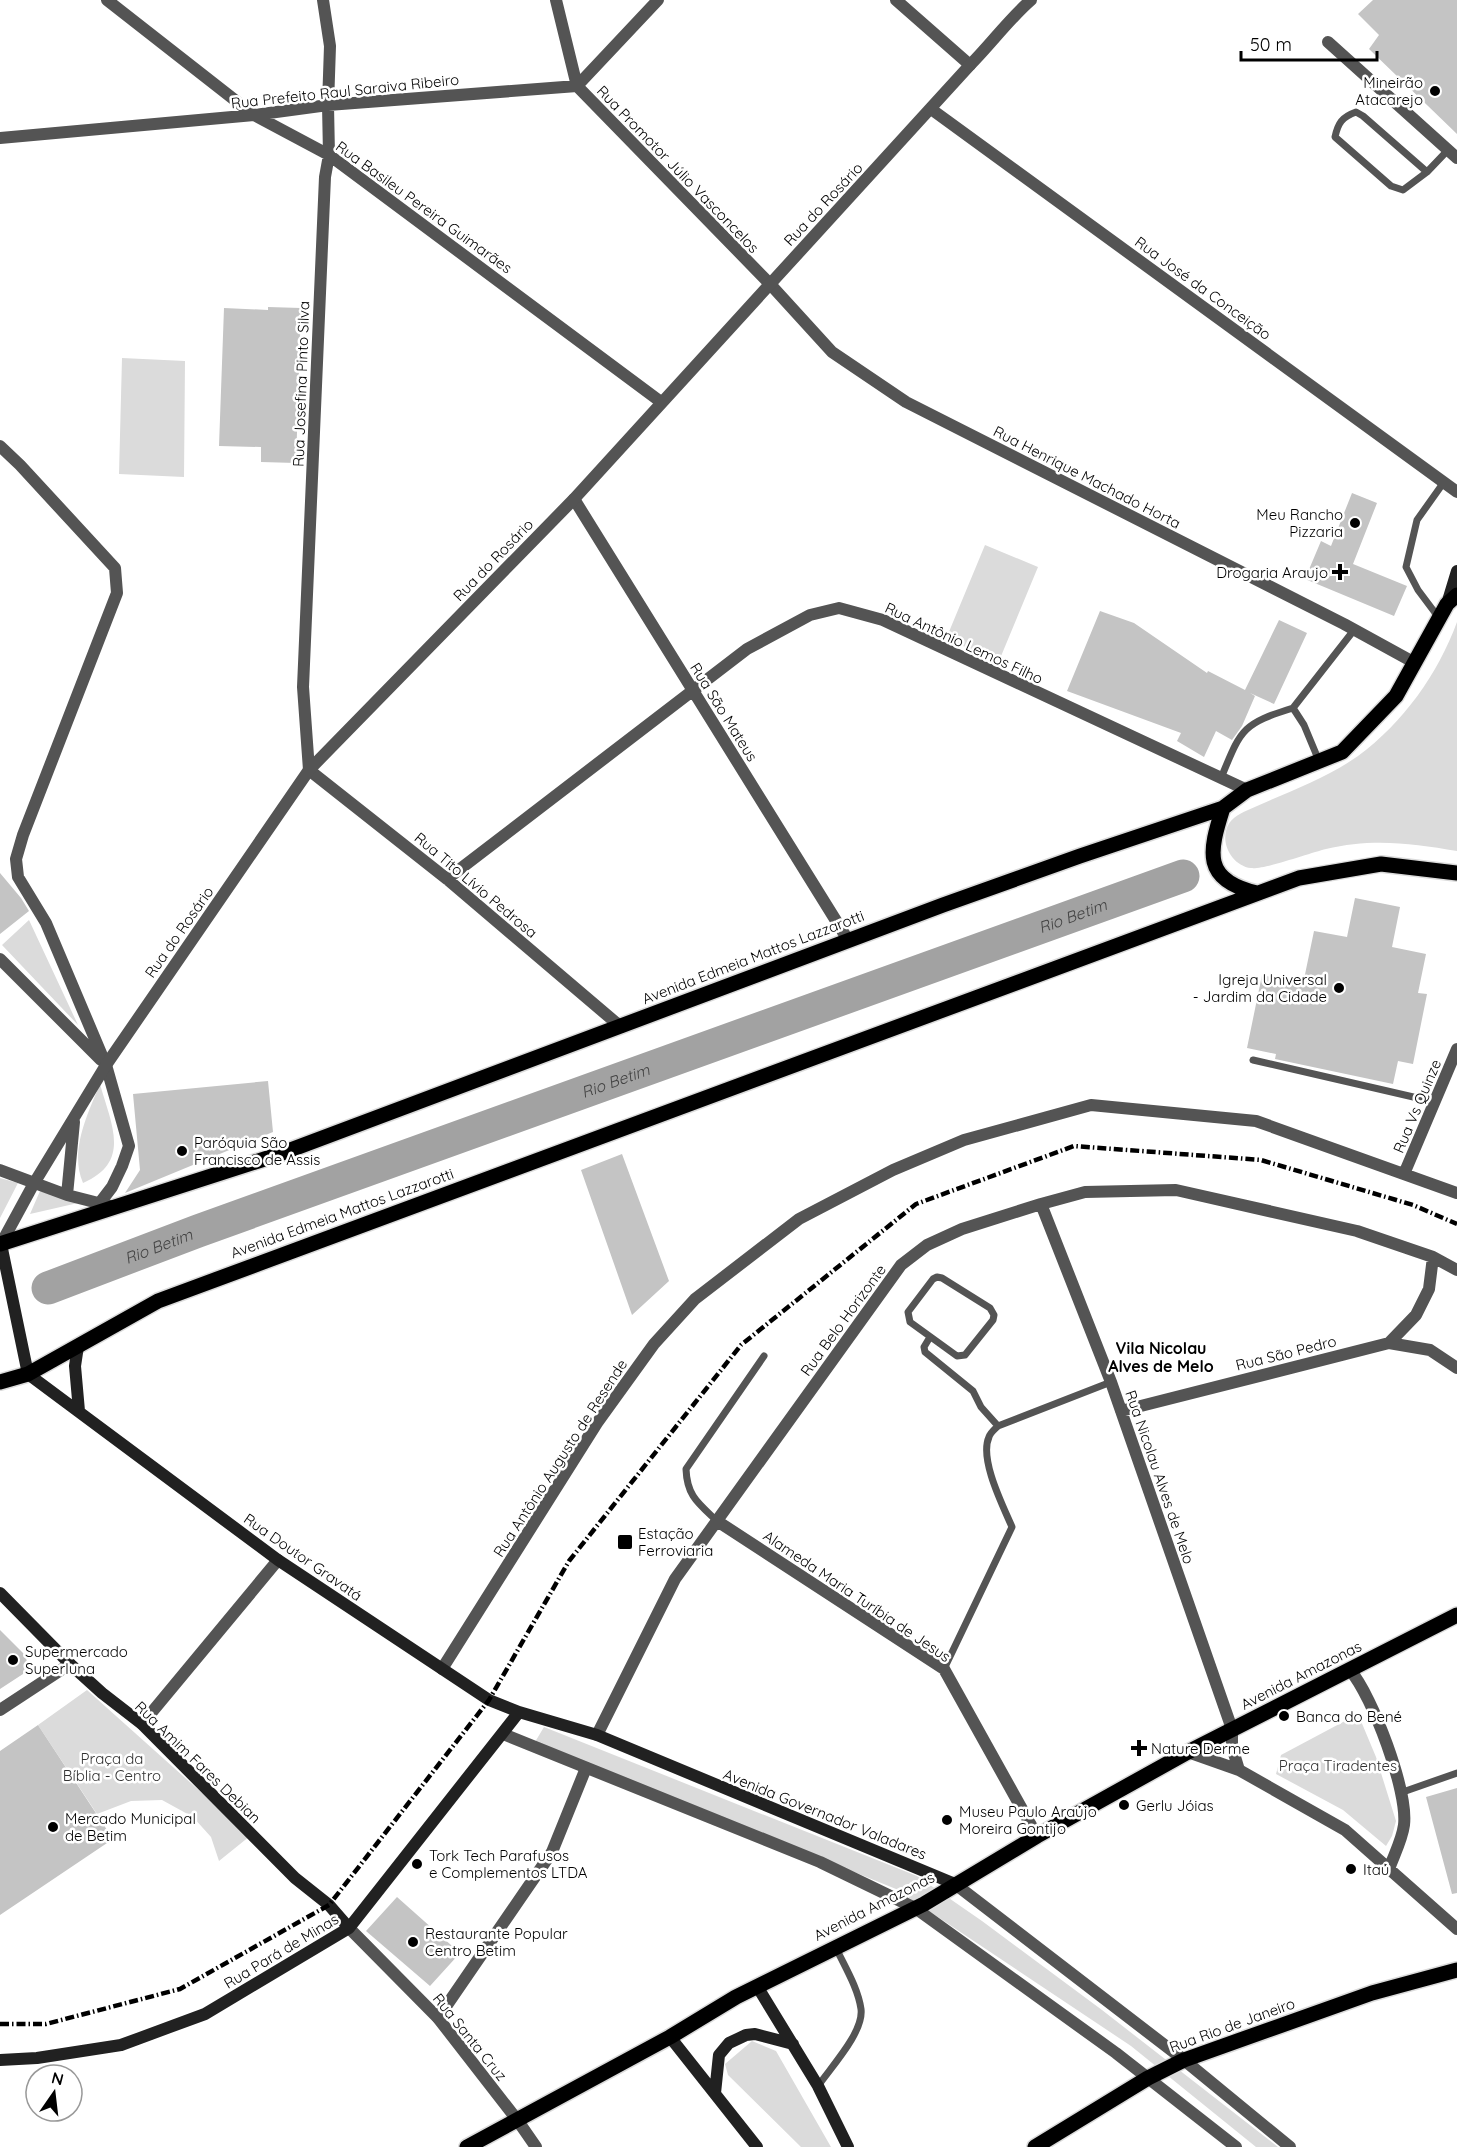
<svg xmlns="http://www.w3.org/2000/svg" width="1457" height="2147" viewBox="0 0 1457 2147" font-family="Quicksand,sans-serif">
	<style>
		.green { fill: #dbdbdb }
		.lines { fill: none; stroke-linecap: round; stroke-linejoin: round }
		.river { stroke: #a2a2a2; stroke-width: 33 }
		.building { fill: #c4c4c4 }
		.primary-casing { stroke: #dbdbdb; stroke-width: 18 }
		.service { stroke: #545454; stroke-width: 7 }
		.minor { stroke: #545454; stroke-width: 12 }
		.tertiary { stroke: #545454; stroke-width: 12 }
		.secondary { stroke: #212121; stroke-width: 12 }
		.primary { stroke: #000; stroke-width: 15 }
		.rail { stroke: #000; stroke-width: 4.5; stroke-dasharray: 9 3 1.5 3; stroke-linecap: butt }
		.poi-dot { fill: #000; stroke: #fff; stroke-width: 2 }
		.labels { text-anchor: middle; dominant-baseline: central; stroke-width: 5; stroke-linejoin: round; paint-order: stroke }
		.poi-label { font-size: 15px; fill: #000; stroke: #fff; text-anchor: start }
		.street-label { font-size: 15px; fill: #000; stroke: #fff }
		.park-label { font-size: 15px; fill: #323232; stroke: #fff }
		.water-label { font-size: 16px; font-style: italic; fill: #434343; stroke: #fff }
		.neighbourhood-label { font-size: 16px; font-weight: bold; fill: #000; stroke: #fff }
	</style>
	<rect width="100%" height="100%" fill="#fff"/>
	<path class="green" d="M122,358L185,361L184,477L119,474Z
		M985,545L1038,567L999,661L946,639Z
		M1457,622V851C1412,843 1371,838 1326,849C1310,853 1263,870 1251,868C1234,866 1222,847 1226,831C1229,819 1237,815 1248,810C1285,793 1324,780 1358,756C1403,723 1438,674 1457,622Z
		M29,920L78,1025L2,945Z
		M100,1084C111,1124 132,1162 83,1183C69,1151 88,1113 100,1084Z
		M0,1178L18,1183L0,1218Z
		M40,1191L78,1203L30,1214Z
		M87,1690L250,1836L219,1861L211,1837L193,1817L162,1800L131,1801L97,1814L38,1725Z
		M1358,1714L1376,1757L1396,1821L1392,1836L1386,1846L1343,1810L1276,1774L1281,1755Z
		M544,1727L917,1876L982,1921L1102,2010L1278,2147H1256L1131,2046L896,1889L535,1742Z
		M752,2041L776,2051L831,2147H801L728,2075L725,2064Z"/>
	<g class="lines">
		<path class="river" id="s1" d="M48,1288L198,1231L1183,876"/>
	</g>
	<path class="building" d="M1373,0H1457V134L1369,49L1379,35L1358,14Z
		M268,307L301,308L296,463L261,462V447L219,446L224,308L268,310Z
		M1352,493L1377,503L1353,564L1407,586L1394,616L1305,579L1321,541L1331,546Z
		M1100,611L1134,623L1207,673L1208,671L1245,690L1279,620L1307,633L1274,704L1250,693L1255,696L1242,726L1232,740L1216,731L1204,757L1177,741L1181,733L1067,691Z
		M0,873L21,898L29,911L0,934Z
		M1355,898L1400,907L1392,947L1426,954L1418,993L1427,994L1413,1064L1398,1061L1393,1084L1275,1059L1276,1054L1247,1048L1262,975L1303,984L1314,931L1347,937Z
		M268,1081L273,1132L125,1193L140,1170L133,1094Z
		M622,1154L669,1281L632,1315L581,1170Z
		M0,1630L26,1656L27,1664L23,1674L0,1689Z
		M38,1725L113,1839L0,1915V1751Z
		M1457,1788V1893L1452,1894L1426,1797Z
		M397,1897L460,1953L430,1986L366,1931Z"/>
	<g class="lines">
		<defs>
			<path id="primary" d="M1223,808C1209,852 1202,880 1257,893
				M0,1244L277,1155L943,905L1080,856L1223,808L1247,790L1342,752L1396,696L1447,604L1457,595
				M0,1382L28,1374L158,1301L1299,878L1381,864L1457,873
				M467,2147L670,2037L736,1997L924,1904L1037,1836L1188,1752L1457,1615
				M1035,2147L1148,2078L1184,2060L1372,1993L1457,1970"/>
		</defs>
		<use href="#primary" class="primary-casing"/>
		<path class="service" d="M1427,172L1363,116L1356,112C1342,117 1338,123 1335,137L1391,186L1403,190L1427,172L1448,150
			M1439,618L1418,590L1406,567L1417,520L1444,482
			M1319,761L1304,725L1293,708L1354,630
			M1221,778C1241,730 1241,724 1293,708
			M1253,1060L1435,1102
			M937,1277L942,1278L990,1308L994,1315L993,1320L965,1355L957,1356L910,1322L908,1312L933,1279Z
			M930,1337L924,1347L925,1352L973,1391L981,1407L998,1426
			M717,1521C698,1503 687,1496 686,1469L764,1356
			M944,1669L1012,1527C1003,1506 979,1459 989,1437C990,1433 995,1429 998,1426L1111,1382
			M1400,1793L1457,1773
			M818,2086C831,2067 864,2032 861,2009C858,1988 845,1967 836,1948"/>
		<path class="minor" d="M107,0L254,115L329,155L661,402
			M323,0L330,46L328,105L329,155L325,177L303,687L309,770L447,879L621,1027
			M556,0L577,86L770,284L832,352L906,402L1344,624L1415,663
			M896,0L970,65
			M1328,42L1457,158
			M0,138L254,115L328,105L577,86L658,0
			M0,446L20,465L115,568L117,593L23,835L16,859L18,877L46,923L106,1065L129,1146L122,1166L112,1187L99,1204
			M574,499L848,940
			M447,879L747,649L810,615L839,608L883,620L1247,790
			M0,959L101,1060
			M1404,1174L1457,1049
			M1041,1204L1111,1382L1232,1729V1747L1239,1770
			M1389,1343L1416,1315L1429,1289L1433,1257
			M1121,1411L1389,1343L1430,1350L1457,1368
			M717,1521L944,1669L1037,1836
			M442,1669L597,1423L654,1344L695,1299L799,1219L893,1170L964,1140L1091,1105L1256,1121L1457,1193
			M1350,1670C1373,1697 1408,1791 1404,1825C1402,1840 1394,1855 1389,1869
			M0,1710L70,1664
			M142,1724L278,1560
			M597,1735L675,1579L901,1265L927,1245L962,1229L1041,1204L1085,1192L1176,1190L1357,1231L1433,1257L1457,1270
			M1188,1752L1239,1770L1345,1830L1457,1929
			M438,2018L552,1852L586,1768"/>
		<path class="tertiary" d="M931,109L1457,492
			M0,1170L67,1195L114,1207
			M67,1195L74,1122
			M1,1244L33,1185L106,1065L309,770L574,499L970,65C991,44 1009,19 1031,0
			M503,1734L820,1862L915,1908L1116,2053L1236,2147
			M955,1884L1184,2060L1290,2147
			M349,1928L438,2018L518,2121L536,2147"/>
		<path class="secondary" d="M1447,604L1457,571
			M1,1244L28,1374L278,1560L489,1700L519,1712L597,1735L955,1884
			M78,1346L75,1366L79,1411
			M0,1593L70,1664L102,1693L142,1724L295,1878L329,1905L349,1928
			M757,1986L818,2086L848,2147
			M670,2037L757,2147
			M0,2060L37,2058L121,2045L205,2014L349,1928L519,1712
			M715,2093L719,2055L729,2043L746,2035L755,2034L793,2044"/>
		<use href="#primary" class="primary"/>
		<path class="rail" d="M0,2024H46L180,1989L329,1905L489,1700L569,1561L741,1345L916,1204L1074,1146L1261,1160L1413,1205L1457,1224"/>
	</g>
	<g class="poi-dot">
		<circle cx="1435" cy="91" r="6"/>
		<circle cx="1355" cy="523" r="6"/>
		<path d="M1337 563h6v6h6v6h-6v6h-6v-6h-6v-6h6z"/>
		<circle cx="1339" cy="988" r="6"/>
		<circle cx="182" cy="1151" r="6"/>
		<rect x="617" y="1534" width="16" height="16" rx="3"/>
		<circle cx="13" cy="1660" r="6"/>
		<circle cx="1284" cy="1716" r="6"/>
		<path d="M1136 1739h6v6h6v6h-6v6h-6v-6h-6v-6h6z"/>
		<circle cx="1124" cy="1805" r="6"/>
		<circle cx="947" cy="1820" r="6"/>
		<circle cx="53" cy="1827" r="6"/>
		<circle cx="417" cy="1864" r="6"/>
		<circle cx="1351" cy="1869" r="6"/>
		<circle cx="413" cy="1942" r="6"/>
	</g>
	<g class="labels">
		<g class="poi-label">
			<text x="1423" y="82" text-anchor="end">Mineirão<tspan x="1423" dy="17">Atacarejo</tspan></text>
			<text x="1343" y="514" text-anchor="end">Meu Rancho<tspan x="1343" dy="17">Pizzaria</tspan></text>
			<text x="1328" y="572" text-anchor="end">Drogaria Araujo</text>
			<text x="1327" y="979" text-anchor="end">Igreja Universal<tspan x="1327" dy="17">- Jardim da Cidade</tspan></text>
			<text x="194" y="1142">Paróquia São<tspan x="194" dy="17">Francisco de Assis</tspan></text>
			<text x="638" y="1533">Estação<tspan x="638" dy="17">Ferroviaria</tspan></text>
			<text x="25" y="1651">Supermercado<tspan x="25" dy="17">Superluna</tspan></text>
			<text x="1296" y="1716">Banca do Bené</text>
			<text x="1151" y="1748">Nature Derme</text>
			<text x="1136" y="1805">Gerlu Jóias</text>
			<text x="959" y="1811">Museu Paulo Araújo<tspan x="959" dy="17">Moreira Gontijo</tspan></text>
			<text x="65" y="1818">Mercado Municipal<tspan x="65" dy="17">de Betim</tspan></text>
			<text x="429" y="1855">Tork Tech Parafusos<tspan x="429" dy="17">e Complementos LTDA</tspan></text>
			<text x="1363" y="1869">Itaú</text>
			<text x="425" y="1933">Restaurante Popular<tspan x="425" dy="17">Centro Betim</tspan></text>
		</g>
		<g class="street-label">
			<text transform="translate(345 91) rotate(-6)">Rua Prefeito Raul Saraiva Ribeiro</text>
			<text transform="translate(678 169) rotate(46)">Rua Promotor Júlio Vasconcelos</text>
			<text transform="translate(823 204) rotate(-47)">Rua do Rosário</text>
			<text transform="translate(424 207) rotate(36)">Rua Basileu Pereira Guimarães</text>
			<text transform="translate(1203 288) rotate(36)">Rua José da Conceição</text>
			<text transform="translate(301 384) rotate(-88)">Rua Josefina Pinto Silva</text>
			<text transform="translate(1087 477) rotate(27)">Rua Henrique Machado Horta</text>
			<text transform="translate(493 560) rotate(-46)">Rua do Rosário</text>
			<text transform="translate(964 643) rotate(25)">Rua Antônio Lemos Filho</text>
			<text transform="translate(724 712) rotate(58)">Rua São Mateus</text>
			<text transform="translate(476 885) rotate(40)">Rua Tito Lívio Pedrosa</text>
			<text transform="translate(179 932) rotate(-55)">Rua do Rosário</text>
			<text transform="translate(753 957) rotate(-21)">Avenida Edmeia Mattos Lazzarotti</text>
			<text transform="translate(1417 1106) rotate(-67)">Rua Vs Quinze</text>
			<text transform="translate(342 1213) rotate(-20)">Avenida Edmeia Mattos Lazzarotti</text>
			<text transform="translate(843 1320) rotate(-54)">Rua Belo Horizonte</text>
			<text transform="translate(1286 1353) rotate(-14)">Rua São Pedro</text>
			<text transform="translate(560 1458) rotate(-57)">Rua Antônio Augusto de Resende</text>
			<text transform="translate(1160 1477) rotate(71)">Rua Nicolau Alves de Melo</text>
			<text transform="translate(303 1557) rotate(35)">Rua Doutor Gravatá</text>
			<text transform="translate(857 1596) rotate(34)">Alameda Maria Turíbia de Jesus</text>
			<text transform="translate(1301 1675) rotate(-27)">Avenida Amazonas</text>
			<text transform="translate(198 1762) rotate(44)">Rua Amim Fares Debian</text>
			<text transform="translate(825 1814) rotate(22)">Avenida Governador Valadares</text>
			<text transform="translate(874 1906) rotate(-27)">Avenida Amazonas</text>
			<text transform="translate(281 1951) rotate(-31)">Rua Pará de Minas</text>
			<text transform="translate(1232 2025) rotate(-20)">Rua Rio de Janeiro</text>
			<text transform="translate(470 2037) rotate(51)">Rua Santa Cruz</text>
		</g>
		<g class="park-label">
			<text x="112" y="1758">Praça da<tspan x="112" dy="17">Bíblia - Centro</tspan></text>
			<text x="1338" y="1765">Praça Tiradentes</text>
		</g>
		<g class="water-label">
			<text stroke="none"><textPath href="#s1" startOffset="1090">Rio Betim</textPath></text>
			<text stroke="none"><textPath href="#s1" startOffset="604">Rio Betim</textPath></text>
			<text stroke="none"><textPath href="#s1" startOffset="118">Rio Betim</textPath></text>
		</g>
		<g class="neighbourhood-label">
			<text x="1161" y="1348">Vila Nicolau<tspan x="1161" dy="18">Alves de Melo</tspan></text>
		</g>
	</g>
	<g transform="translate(54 2093) rotate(14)"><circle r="28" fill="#ffffff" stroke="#999999" stroke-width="1.5"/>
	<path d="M0-4.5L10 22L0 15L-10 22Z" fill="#000000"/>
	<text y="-9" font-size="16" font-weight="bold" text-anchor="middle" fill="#000000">N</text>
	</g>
	<path d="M1241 51v9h136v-9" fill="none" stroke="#000000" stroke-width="3"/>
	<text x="1250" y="51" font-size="18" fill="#000000" stroke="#ffffff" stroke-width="4.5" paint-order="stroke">50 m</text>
</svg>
